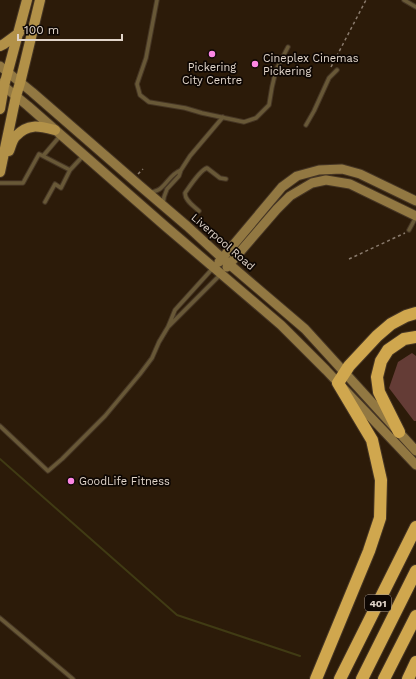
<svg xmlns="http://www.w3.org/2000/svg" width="416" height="679" viewBox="0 0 416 679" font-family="'Work Sans',sans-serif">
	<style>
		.forest { fill: #643c36 }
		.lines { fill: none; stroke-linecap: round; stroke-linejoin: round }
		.stream { stroke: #403b14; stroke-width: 2 }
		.lane-casing { stroke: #453524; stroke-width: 5.5 }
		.secondary-casing { stroke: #453524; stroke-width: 11 }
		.primary-casing { stroke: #453524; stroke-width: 12 }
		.highway-casing { stroke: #453524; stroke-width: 14 }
		.path { stroke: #8a7b6d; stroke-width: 1.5; stroke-dasharray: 3 3; stroke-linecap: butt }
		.lane { stroke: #685837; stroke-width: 3.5 }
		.secondary { stroke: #927842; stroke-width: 9 }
		.primary { stroke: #b29148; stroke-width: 10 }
		.highway { stroke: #d0a74e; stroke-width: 12 }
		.poi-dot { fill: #fc86e3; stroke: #0e0703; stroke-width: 1.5 }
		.labels { text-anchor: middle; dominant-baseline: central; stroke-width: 3.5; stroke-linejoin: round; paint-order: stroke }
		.shield { fill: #0e0703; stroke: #a2978e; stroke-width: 1 }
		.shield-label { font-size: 10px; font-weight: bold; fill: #e1d5ca }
		.poi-label { font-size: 11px; fill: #e1d5ca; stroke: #0e0703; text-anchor: start }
		.street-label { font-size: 11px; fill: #e1d5ca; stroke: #0e0703 }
	</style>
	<rect width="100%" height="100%" fill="#2c1b09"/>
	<path class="forest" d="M412,353L416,356V421H414L389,388L398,362Z"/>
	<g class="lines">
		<path class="stream" d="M0,459L177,615L300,656"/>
		<defs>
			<path id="lane" d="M157,0L146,58L137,84L140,95L149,102L185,108L202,113L244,122L256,118L269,105L272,87L276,70L288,47
				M404,0L416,7
				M306,125L314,111L329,78L337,70
				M43,156L60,136
				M70,170L84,155
				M0,183H23L39,154L70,170L61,188L55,184L45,202
				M149,193C153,192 158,191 161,188C169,181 171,174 181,170
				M163,204L164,197L167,189L179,176L181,170L190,156L223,117
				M199,211C194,206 185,201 185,193C190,186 200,170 207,168L220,178L226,179
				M409,230L416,217
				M169,326L221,274
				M0,426L48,471L62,459L105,416L140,374L152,358L159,342L168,327L175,310L213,268
				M0,618L73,679"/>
			<path id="secondary" d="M0,66L32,92L139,185L187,226L222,258L305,329L416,451
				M0,83L28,106L165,226L281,325L326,370L416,465
				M219,262L282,187L297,176L319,170L342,169L360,174L416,201
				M227,267L277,209L290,196L312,183L326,180L350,184L416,216"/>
			<path id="primary" d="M0,46L4,44L19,33
				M0,109L4,86L27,0
				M9,151C11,146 12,140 16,136C28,123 39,126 55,130
				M0,172L16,96L20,83L40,0"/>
			<path id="highway" d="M399,432L379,392L377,377L381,361L388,350L404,339L416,337
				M316,679L369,551L380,518L381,480L372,440L338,383L349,366L377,336L391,324L406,316L416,313
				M340,679L416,527
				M362,679L416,571
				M384,679L416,616
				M408,679L416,662"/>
		</defs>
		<use href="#lane" class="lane-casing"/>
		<use href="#secondary" class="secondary-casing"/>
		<use href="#primary" class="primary-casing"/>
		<use href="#highway" class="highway-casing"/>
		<path class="path" d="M331,67L366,0
			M138,174L143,169
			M349,259L405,233"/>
		<use href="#lane" class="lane"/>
		<use href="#secondary" class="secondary"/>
		<use href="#primary" class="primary"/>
		<use href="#highway" class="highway"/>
	</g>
	<g class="poi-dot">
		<circle cx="212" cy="54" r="4"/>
		<circle cx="255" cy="64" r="4"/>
		<circle cx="71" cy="481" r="4"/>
	</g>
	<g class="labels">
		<rect class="shield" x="365" y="595" width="26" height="16" rx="3"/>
		<g class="shield-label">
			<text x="378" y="603">401</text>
		</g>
		<g class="poi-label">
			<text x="263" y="58">Cineplex Cinemas<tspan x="263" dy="13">Pickering</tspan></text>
			<text x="212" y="67" text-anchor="middle">Pickering<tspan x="212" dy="13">City Centre</tspan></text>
			<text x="79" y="481">GoodLife Fitness</text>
		</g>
		<g class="street-label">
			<text transform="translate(223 242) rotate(41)">Liverpool Road</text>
		</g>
	</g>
	<path d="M18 34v6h104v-6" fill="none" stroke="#e1d5ca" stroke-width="2"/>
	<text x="24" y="34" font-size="12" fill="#e1d5ca" stroke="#0e0703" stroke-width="3" paint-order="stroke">100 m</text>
</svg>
